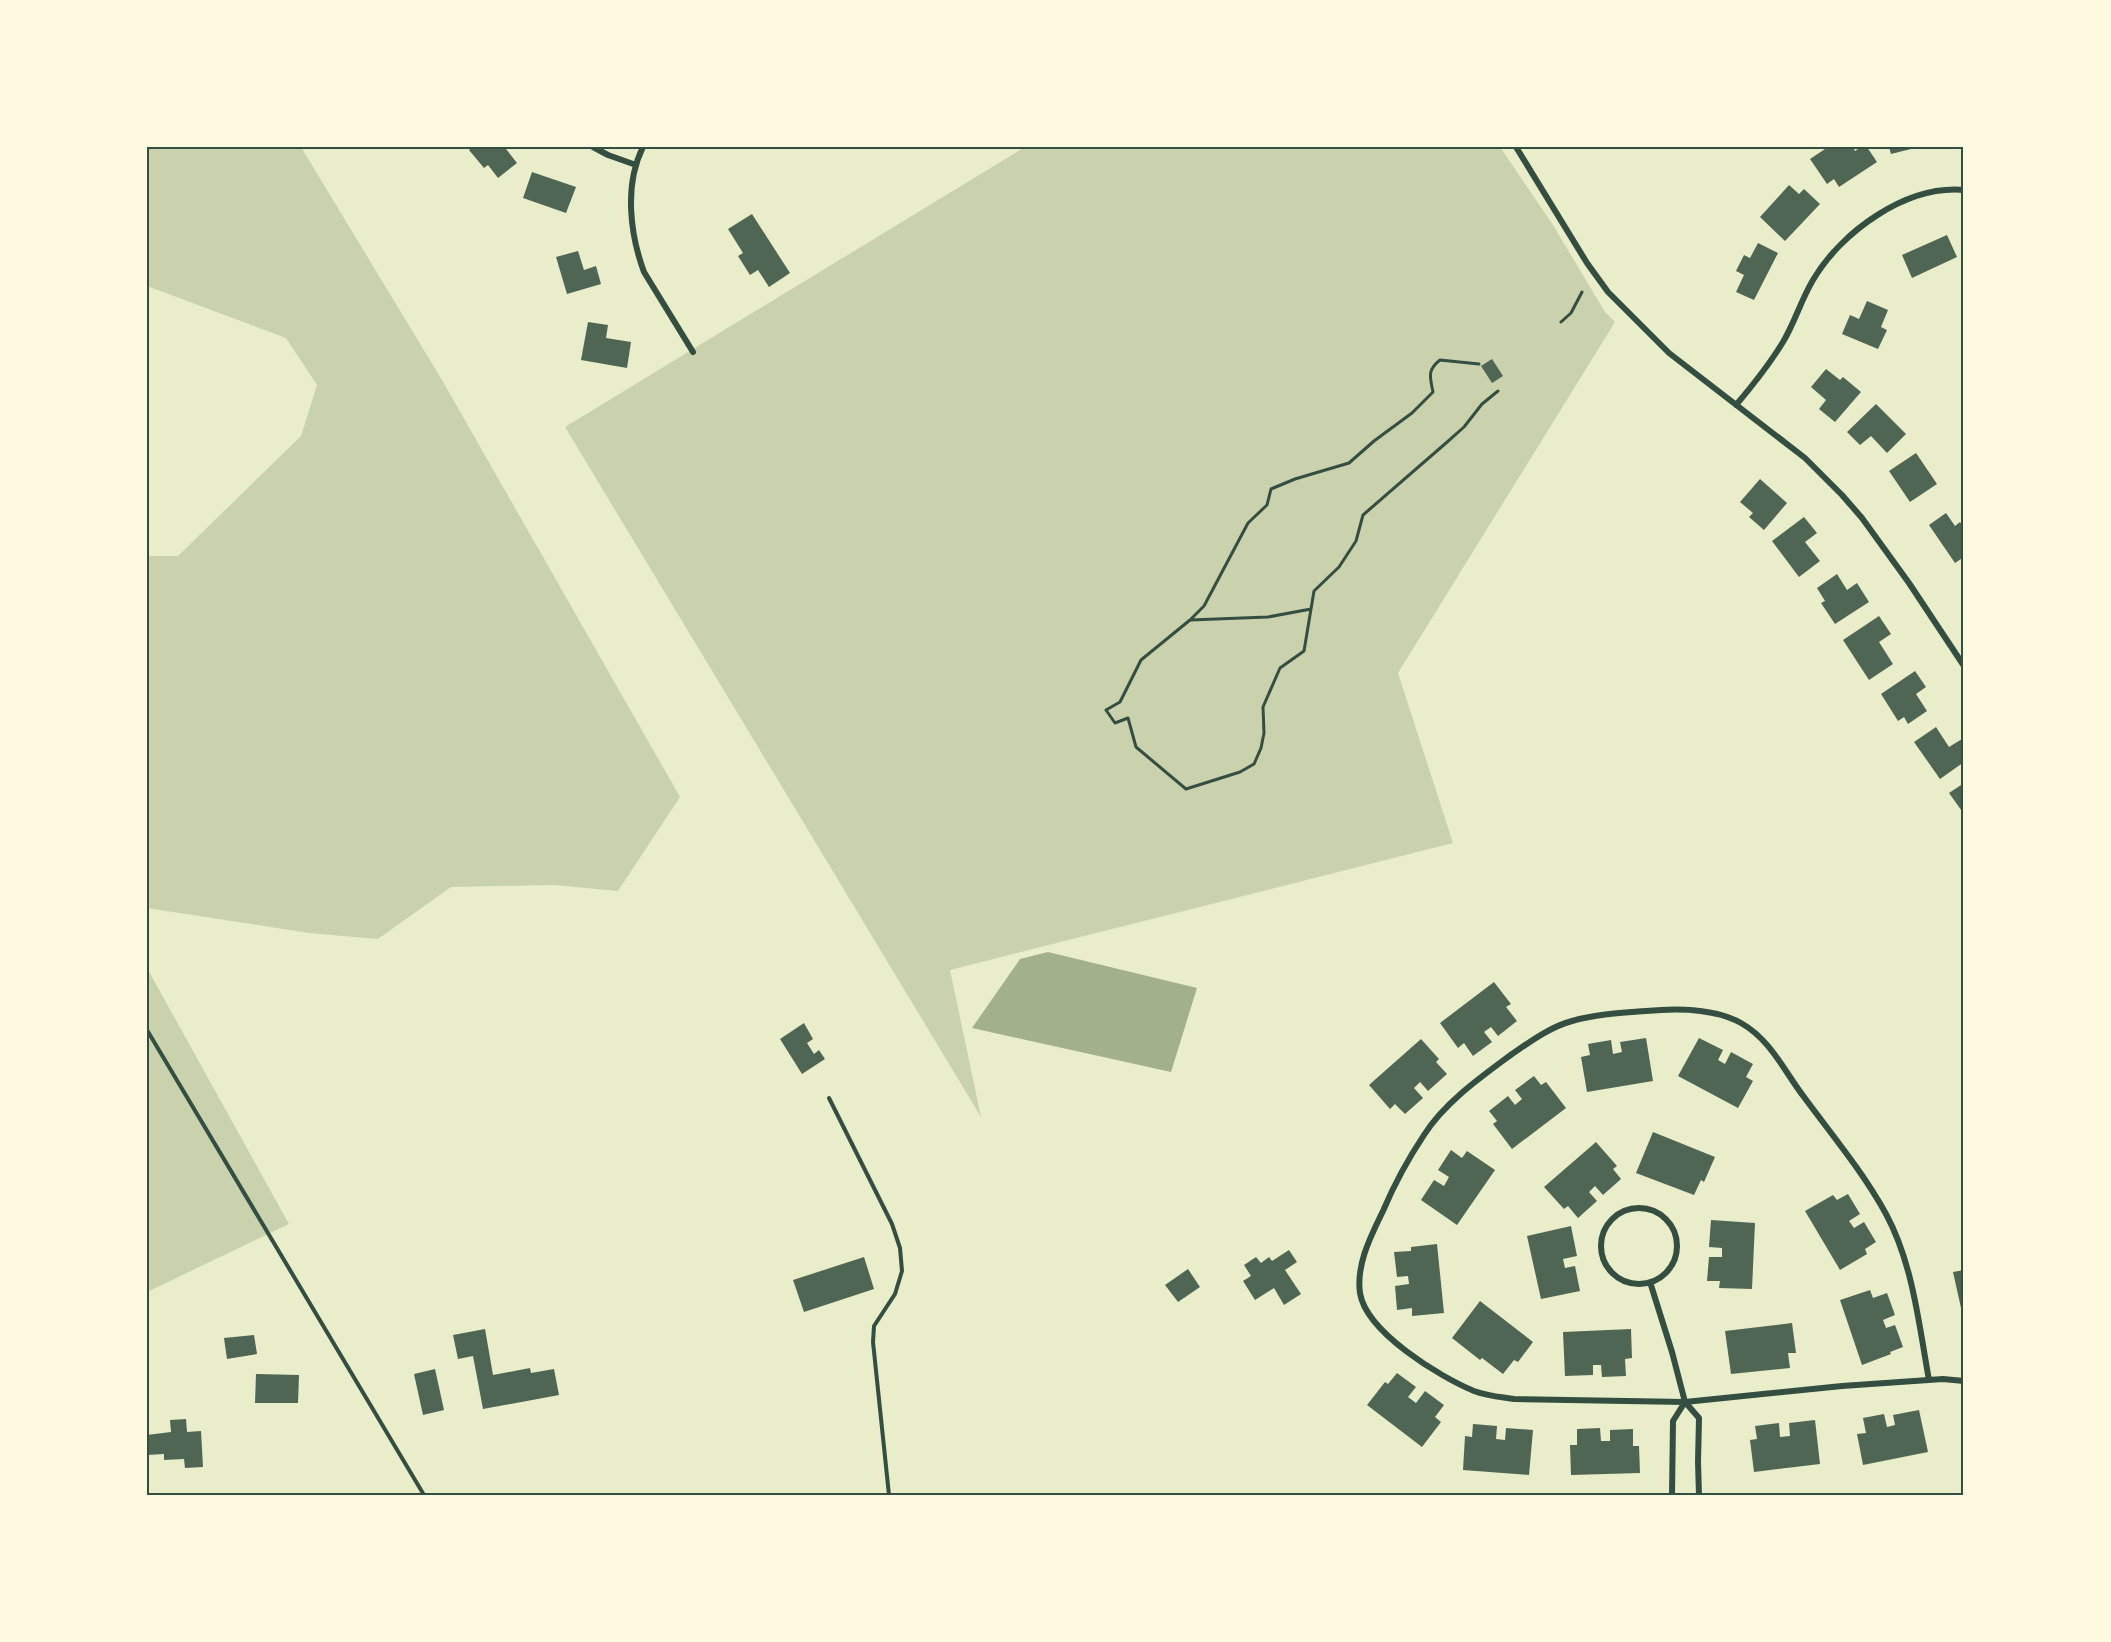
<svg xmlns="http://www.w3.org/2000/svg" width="2111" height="1642" viewBox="0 0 2111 1642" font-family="'Open Sans',sans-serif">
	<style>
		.green { fill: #cad2ad }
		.water { fill: #a3b18a }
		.building { fill: #4f6655 }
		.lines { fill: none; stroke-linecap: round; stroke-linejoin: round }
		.path { stroke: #344e41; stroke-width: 3 }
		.service { stroke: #344e41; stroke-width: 4 }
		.minor { stroke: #344e41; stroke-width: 6 }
		.neatline { fill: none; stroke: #344e41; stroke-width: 2 }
	</style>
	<rect width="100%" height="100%" fill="#e9edc9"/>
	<path class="green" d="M147,147H301L442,380L680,797L618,891L554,885L451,887L378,939L309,933L147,908V556H178L301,436L317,385L286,338L147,286Z
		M1025,147H1500L1553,225L1605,312L1615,322L1398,673L1453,843L950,970L981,1117L565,427Z
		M147,968L289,1224L147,1292Z"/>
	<path class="water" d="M1048,952L1197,988L1171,1072L972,1028L1020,959Z"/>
	<path class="building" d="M472,147H509L506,149L517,163L498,178L488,165L484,168L469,150Z
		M1828,147H1853L1855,151L1861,147H1867L1877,162L1839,187L1834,179L1827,184L1810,159Z
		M1889,147H1914L1915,148L1891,154Z
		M532,172L576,187L566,213L523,198Z
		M1789,185L1799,194L1804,189L1820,204L1785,241L1760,217Z
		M752,214L790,273L769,287L758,270L750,275L738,256L743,253L728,229Z
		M1947,235L1957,257L1912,278L1902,255Z
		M1758,243L1778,253L1754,300L1736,292L1744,275L1736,271L1744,255L1750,258Z
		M578,251L584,270L596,266L601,284L567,294L556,257Z
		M1867,301L1888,310L1881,327L1887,330L1878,349L1842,334L1850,315L1859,319Z
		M588,322L608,325L606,338L631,342L627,368L581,360Z
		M1492,359L1503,376L1492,383L1481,366Z
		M1826,369L1840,380L1843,377L1861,392L1835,422L1819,409L1826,400L1811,387Z
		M1876,404L1906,434L1887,453L1871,436L1860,445L1847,432Z
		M1916,453L1937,484L1910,502L1889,471Z
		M1760,479L1787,503L1764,530L1749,517L1753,513L1740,502Z
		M1946,513L1955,526L1960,522L1964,528V557L1955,563L1929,525Z
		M1804,517L1817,533L1805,542L1820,561L1799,577L1772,541Z
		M1837,574L1847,590L1857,583L1869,602L1835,624L1821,603L1825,601L1817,588Z
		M1879,616L1891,634L1879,642L1893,664L1869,680L1843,640Z
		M1915,671L1926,687L1916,694L1927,711L1908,724L1904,717L1898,721L1881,694Z
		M1936,727L1949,747L1962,739L1964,742V762L1940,779L1914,742Z
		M1964,783V814L1949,793Z
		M1494,982L1511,1004L1506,1007L1517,1021L1498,1036L1491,1027L1484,1032L1492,1042L1473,1056L1464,1043L1458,1048L1440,1023Z
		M804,1023L813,1039L807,1043L814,1054L819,1050L825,1059L802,1074L780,1039Z
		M1646,1038L1653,1081L1587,1092L1581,1057L1590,1055L1588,1044L1611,1040L1613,1054L1622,1052L1620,1042Z
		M1699,1038L1723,1050L1718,1060L1725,1064L1731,1052L1753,1064L1746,1077L1753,1081L1738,1108L1678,1076Z
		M1421,1039L1439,1059L1436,1062L1447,1074L1428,1091L1420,1082L1414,1088L1423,1098L1405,1114L1395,1104L1390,1109L1369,1085Z
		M1534,1076L1541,1085L1546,1082L1566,1108L1512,1149L1493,1124L1497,1121L1489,1111L1508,1096L1515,1105L1522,1099L1515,1090Z
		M1653,1132L1715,1157L1704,1182L1701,1180L1694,1195L1636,1173Z
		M1596,1142L1617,1166L1613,1169L1621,1179L1603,1195L1595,1186L1589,1192L1597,1201L1578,1218L1568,1206L1564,1209L1544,1187Z
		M1451,1150L1462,1158L1467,1151L1495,1170L1457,1225L1421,1200L1434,1180L1444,1186L1449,1177L1438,1170Z
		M1848,1194L1860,1214L1849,1221L1854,1228L1864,1222L1876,1242L1865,1249L1867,1254L1840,1270L1805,1211L1833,1195L1837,1200Z
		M1711,1220L1755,1223L1752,1289L1719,1288L1720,1281H1707L1709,1257H1722V1248L1709,1247Z
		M1571,1226L1577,1256L1563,1259L1565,1268L1575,1266L1580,1291L1541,1299L1527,1236Z
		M1437,1244L1444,1313L1412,1316V1308L1397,1310L1395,1286L1409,1284L1408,1276L1397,1277L1394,1252L1411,1251V1247Z
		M1289,1250L1297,1262L1285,1270L1301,1294L1284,1305L1274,1288L1255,1300L1243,1281L1251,1276L1244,1265L1256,1257L1261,1263L1269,1257L1272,1261Z
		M864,1257L874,1289L804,1312L793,1280Z
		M1188,1269L1200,1287L1178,1302L1165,1285Z
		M1964,1270V1317H1963L1953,1272Z
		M1870,1290L1873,1298L1887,1293L1895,1315L1883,1320L1886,1328L1895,1325L1903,1347L1890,1352L1891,1354L1862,1365L1840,1300Z
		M1480,1301L1533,1342L1518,1362L1514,1360L1503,1374L1482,1358L1480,1360L1452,1338Z
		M1792,1323L1796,1353H1788L1790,1368L1731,1374L1725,1331Z
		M485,1329L493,1375L530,1368L531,1373L554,1369L559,1395L483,1409L473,1356L458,1359L453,1335Z
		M1631,1329L1632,1358L1625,1359L1626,1376L1602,1377L1601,1365H1593V1375L1565,1376L1563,1332Z
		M254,1335L257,1354L227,1359L224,1338Z
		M435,1369L444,1410L423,1415L414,1374Z
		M1397,1373L1416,1387L1408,1397L1416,1403L1425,1391L1444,1405L1435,1417L1441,1422L1422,1447L1367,1405L1385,1382L1388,1384Z
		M256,1374L299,1375L298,1403H255Z
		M1919,1410L1928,1452L1863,1465L1857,1434L1866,1433L1863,1418L1884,1414L1887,1427L1895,1425L1893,1415Z
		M186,1419L187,1432L201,1431L203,1467L185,1468L184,1459L164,1460V1454L147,1455V1435L171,1432L170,1420Z
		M1815,1420L1820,1464L1754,1472L1750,1440L1757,1439L1755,1426L1779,1423L1780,1437L1790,1436L1789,1423Z
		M1473,1424L1497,1426L1496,1439L1505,1440L1506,1428L1533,1430L1529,1475L1463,1470L1465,1436L1472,1437Z
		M1600,1428L1601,1441H1610V1430L1633,1429V1446H1639L1640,1473L1571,1475L1570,1445H1577V1429Z"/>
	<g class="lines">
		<path class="path" d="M1561,322L1571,313L1582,292
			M1311,609L1314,591L1339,567L1356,541L1363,515L1446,443L1464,427L1482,404L1498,391
			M1190,620L1268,617L1311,609L1304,651L1280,668L1263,707L1264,733L1261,748L1254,764L1240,772L1186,789L1136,747L1128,718L1115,723L1106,710L1120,702L1141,660L1190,620L1204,606L1248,523L1267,505L1271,489L1295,479L1349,463L1374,441L1412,413L1433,392C1430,377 1427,370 1440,360L1479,364"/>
		<path class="service" d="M147,1030L424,1495
			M829,1098L892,1224L900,1248L902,1271L895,1294L874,1326L873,1342L889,1495"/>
		<path class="minor" d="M593,147L608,155L636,165
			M643,147C624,185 630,234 644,272L693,352
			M1516,147L1587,263L1608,292L1669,353L1805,458L1842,495L1862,518L1909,583L1964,666
			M1736,405C1753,385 1769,365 1783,342C1795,322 1801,300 1813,280C1841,232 1906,185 1964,190
			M1601 1246a38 38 0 1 1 76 0a38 38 0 1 1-76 0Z
			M1650,1282L1672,1352L1685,1402L1699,1418L1698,1462L1699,1495
			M1929,1380C1919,1325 1913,1264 1886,1214C1863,1172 1832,1135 1804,1097C1784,1071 1771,1040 1741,1023C1714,1008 1676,1008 1646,1011C1621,1013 1596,1014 1572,1021C1550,1027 1531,1041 1512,1054C1481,1077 1445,1102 1424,1135C1408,1159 1394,1185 1383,1211C1371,1236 1356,1264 1360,1293C1366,1332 1440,1377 1474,1391C1487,1396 1501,1397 1514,1399L1685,1402L1842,1386L1943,1379L1964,1381
			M1672,1495L1673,1421L1685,1402"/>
	</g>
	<rect width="2111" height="1642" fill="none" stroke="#fefae0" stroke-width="297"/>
	<rect x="148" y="148" width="1814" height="1346" class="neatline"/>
</svg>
